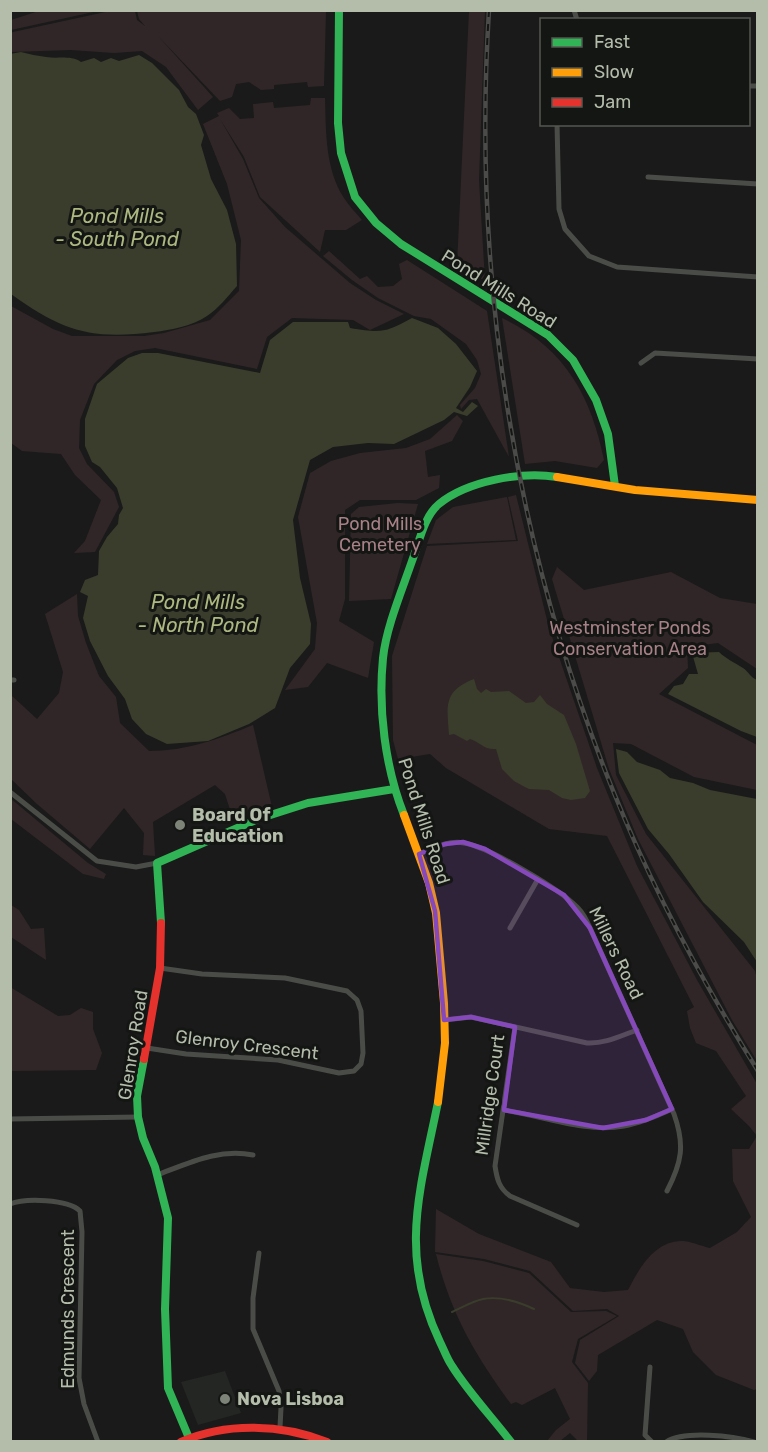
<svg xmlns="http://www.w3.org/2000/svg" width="768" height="1452" viewBox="0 0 768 1452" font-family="Rubik,sans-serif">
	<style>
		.built { fill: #242623 }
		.green { fill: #302627 }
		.water { fill: #3a3d2b }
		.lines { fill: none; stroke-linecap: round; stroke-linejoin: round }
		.stream { stroke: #3a3d2b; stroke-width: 2 }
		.street { stroke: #4a4d47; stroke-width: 5 }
		.fast { stroke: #30b455; stroke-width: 8 }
		.slow { stroke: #ff9f0a; stroke-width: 8 }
		.jam { stroke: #e5322d; stroke-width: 8 }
		.rail-casing { stroke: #4b4c49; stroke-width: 4.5 }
		.rail { stroke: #141614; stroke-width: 2; stroke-dasharray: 7; stroke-linecap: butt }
		.marked { fill: #8649bb; fill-opacity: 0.2; stroke: #8649bb; stroke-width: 4.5; stroke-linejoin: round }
		.poi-dot { fill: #7e8378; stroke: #141614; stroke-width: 2 }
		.labels { text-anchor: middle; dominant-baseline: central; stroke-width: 6; stroke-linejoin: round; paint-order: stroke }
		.street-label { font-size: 18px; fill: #b4bcaa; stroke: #141614 }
		.park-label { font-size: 18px; fill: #a88087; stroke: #141614 }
		.poi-label { font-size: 18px; font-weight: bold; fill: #b4bcaa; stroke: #141614; text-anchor: start }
		.water-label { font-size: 20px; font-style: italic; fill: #acb87f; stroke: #141614 }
	</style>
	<rect width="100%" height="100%" fill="#1a1a1a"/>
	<path class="built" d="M225,1371L241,1413L198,1425L181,1382Z"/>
	<path class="green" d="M42,10H98V11L11,30V20Z
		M110,11H135L137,20L145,26L139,19L137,11H326L324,86L308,87L307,82L274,85V89L261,90L249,82L236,84L232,97L220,101L158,36L213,97L198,110L166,67L142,51L114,53L71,50L11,52V33L13,32Z
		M469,11H485L479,180L485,281L457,265Z
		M311,98H325C326,131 325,169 344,198C349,206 356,213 362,220L346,230H325L320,252L260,197L244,157L220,119L243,159L259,198L285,227L350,283L376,300L404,314L370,330L353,320L292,318L267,337L257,369L155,348L135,351L117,360L94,384L80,420L79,448L87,464L114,492L119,507L95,552L74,553L85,541L101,500L75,475L61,454L22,451L11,443V306L53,329L72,336H144L164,333L210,320L239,291L241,240L227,184L203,124L219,116L217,113L229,108L240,119L254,118L253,104L273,102L274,108L310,105Z
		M329,251L360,279L367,276L378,287L393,286L402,279L399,264L407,260L487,311L509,457L477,399L469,400L461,409L460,405L475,388L481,374L477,360L466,344L431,319L414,316L378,298L352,280L323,256Z
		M502,318C564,347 591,395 604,460L597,468L555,461L525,464Z
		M457,415L463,421L452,441L425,451L428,477L440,475L439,488L416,500H360L345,510V599L339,621L374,642L368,678L327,663L308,687L285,690L315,649L317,623L298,517L310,473L331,461L360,453L406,448L430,439Z
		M516,495L549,628L597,768L637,866L697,980L757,1084V1389L754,1390L716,1375L693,1352L683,1329L657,1320L598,1355L597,1371L589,1381L575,1363L580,1340L619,1316L607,1309L573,1311L530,1271L484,1259L435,1252L436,1209L479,1234L551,1262L570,1288L604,1292L628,1290C639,1269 654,1241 682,1241C690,1241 701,1246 710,1248L737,1232L751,1217L733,1181L732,1149H749L757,1136L749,1126L731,1109L746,1096L716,1051L696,1043L690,1028L687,1011L694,1007L607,836L549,829L446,768L430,754L398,759L393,740L392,656L427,546L518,541L508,497Z
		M507,497L516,540L427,544L436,520L453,507Z
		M398,503L418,504L391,599L349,601L351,514L359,507Z
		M557,567L584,590L671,572L720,598L757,604V669L718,643L687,647L688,668L659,694L757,745V790L694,777L631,744L613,743L616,775L646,834L755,971L758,983L757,1061L732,1020L638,839L609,769L552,579Z
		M77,594L78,616L86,643L99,676L116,697L120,723L149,751C186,751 219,739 253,725L272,807L257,811L234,822L225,794L215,785L153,822L155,856L143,855L144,833L124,808L90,849L37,804L11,779V695L37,719L59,693L63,672L45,614Z
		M10,798L88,863L106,874L104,879L83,874L11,819Z
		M11,905L19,910L31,929L44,928L46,960L11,937Z
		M10,987L58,1016L70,1015L81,1008L93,1012V1029L102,1053L96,1070L11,1071Z
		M436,1254L483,1261L529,1273L571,1312L606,1311L617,1316L578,1339L572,1362L588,1383L587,1441H578L570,1433L560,1441H547L556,1430L570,1419L555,1388L522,1405L516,1402L511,1404C475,1355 451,1314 436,1254Z"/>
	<path class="water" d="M21,52C29,54 38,56 46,57C58,59 71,55 81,62L94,58L101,62L111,58L119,61L139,55L152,63L179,90L188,107L196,114L204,135L201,145L211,179L227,210L236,244L237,286C228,296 218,309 207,316C192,326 171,330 154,332C91,340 62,331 11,294L10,54Z
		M412,318L438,328L456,344L477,371L470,387L456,408L463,412L472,402L478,406L467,416L454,412L444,420L394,444L368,443L333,447L310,460L293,520L300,578L311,624L310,644L290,668L275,708L249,724L208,741L167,744L146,734L132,719L125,699L108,676L90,641L83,618L88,596L80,592L85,580L98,575L99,551L107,537L118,524L119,515L123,508L117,488L100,467L92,462L85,446V419L97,384L128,358L142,353H158L260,373L270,340L293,322H348L350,328C381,333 385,333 412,318Z
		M719,652C726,659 734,662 743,668C749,672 750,677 757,680V737L741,731L668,694L674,686L683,684L689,674H698L692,653Z
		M474,679L477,689L481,693L486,689L491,692L509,691L526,703L534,702L540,695L547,704L564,715L576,744L590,791L585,798L571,800L562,798L549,790L529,789L523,786L514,781L502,769L496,749C484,750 480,742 470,739L467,741L454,734L449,735C447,706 443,691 474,679Z
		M616,749L627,752L637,762L660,770L670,778L693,783L710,790L757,799V962L744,942L703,902L669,854L648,829L619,773Z"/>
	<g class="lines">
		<path class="stream" d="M452,1312C461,1308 473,1301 483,1299C499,1296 519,1302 534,1309"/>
		<path class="street" d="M574,10L577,20
			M748,86H758
			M557,124L559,209L565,229L589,256L617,267L758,277
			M648,177L758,184
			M641,363L655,353L758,359
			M10,680H14
			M10,792L97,861L136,867L157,863
			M419,854C433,848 449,840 464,843C489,847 560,889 578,908C583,913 587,921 590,928L674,1114C685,1145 682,1162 667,1191
			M510,928L538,879
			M444,1020L471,1017L587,1043C605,1044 620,1036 637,1030
			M515,1027L495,1166C497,1179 499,1188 510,1196L577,1225
			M147,1048L186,1054L278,1060L339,1073L354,1071L361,1064L363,1053L361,1011L357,1000L347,991L285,978L202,974L160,968
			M504,1110C543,1116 585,1133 624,1126C641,1123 657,1116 672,1109
			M10,1119L138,1117
			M157,1175C189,1163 219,1148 253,1155
			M10,1204C25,1198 68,1199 80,1211L82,1232L79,1378L84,1404L98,1442
			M259,1253L253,1298V1329L279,1391L281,1408L280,1427
			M650,1367L645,1435L652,1442
			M666,1442C685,1430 733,1436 754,1442"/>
		<path class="fast" d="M339,10L338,123L341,153L355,197L376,223L401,244L548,335L573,360L596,400L608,434L615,486
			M404,815C385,767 378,709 383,658C386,628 402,590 412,561C419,543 424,516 439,504C467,481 522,471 557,477
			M161,923L157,863L258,819L308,803L394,789
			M144,1059L137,1096L138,1117L143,1138L155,1167L168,1218L165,1309L168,1388L189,1438
			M438,1102C420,1191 398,1254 440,1342C444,1350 447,1359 452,1366C469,1393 492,1417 511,1442"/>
		<path class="slow" d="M557,477L635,490L758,500
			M404,815L429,883L436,913L444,1003L445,1043L438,1102"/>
		<path class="jam" d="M144,1059L160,968L161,923
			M181,1442C226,1422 282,1424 327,1442"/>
		<defs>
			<path id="rail" d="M489,10C472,277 514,546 614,793C653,890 703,983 758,1071"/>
		</defs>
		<use href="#rail" class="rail-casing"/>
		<use href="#rail" class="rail"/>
	</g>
	<path class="marked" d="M463,842L485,849L564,895L590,928L672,1109L646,1120L603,1128L504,1110L515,1027L471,1017L444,1020L435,911L419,854L445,844Z"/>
	<g class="poi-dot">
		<circle cx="180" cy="825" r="6"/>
		<circle cx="225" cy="1399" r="6"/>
	</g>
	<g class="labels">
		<g class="street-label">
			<text transform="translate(499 289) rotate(32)">Pond Mills Road</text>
			<text transform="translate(424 821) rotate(72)">Pond Mills Road</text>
			<text transform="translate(616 953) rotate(64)">Millers Road</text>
			<text transform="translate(133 1045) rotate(-81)">Glenroy Road</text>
			<text transform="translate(247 1045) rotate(7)">Glenroy Crescent</text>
			<text transform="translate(490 1095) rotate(-82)">Millridge Court</text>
			<text transform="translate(68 1309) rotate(-90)">Edmunds Crescent</text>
		</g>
		<g class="park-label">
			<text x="380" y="524">Pond Mills<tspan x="380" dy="21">Cemetery</tspan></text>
			<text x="630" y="628">Westminster Ponds<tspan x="630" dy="21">Conservation Area</tspan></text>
		</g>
		<g class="poi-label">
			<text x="192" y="815">Board Of<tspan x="192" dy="21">Education</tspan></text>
			<text x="237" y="1399">Nova Lisboa</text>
		</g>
		<g class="water-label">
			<text x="117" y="216">Pond Mills<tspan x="117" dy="23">- South Pond</tspan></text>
			<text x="198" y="602">Pond Mills<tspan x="198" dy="23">- North Pond</tspan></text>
		</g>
	</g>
	<rect width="768" height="1452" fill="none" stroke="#b4bcaa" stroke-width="24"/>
	<rect x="540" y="18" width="210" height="108" fill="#141614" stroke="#545850" stroke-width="1.5"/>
	<rect x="552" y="38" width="30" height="9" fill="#30b455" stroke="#545850" stroke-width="1.5"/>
	<text x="594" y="48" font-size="18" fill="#b4bcaa">Fast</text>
	<rect x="552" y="68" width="30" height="9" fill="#ff9f0a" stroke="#545850" stroke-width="1.5"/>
	<text x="594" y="78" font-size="18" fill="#b4bcaa">Slow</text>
	<rect x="552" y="98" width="30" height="9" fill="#e5322d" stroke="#545850" stroke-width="1.5"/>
	<text x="594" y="108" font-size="18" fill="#b4bcaa">Jam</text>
</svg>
